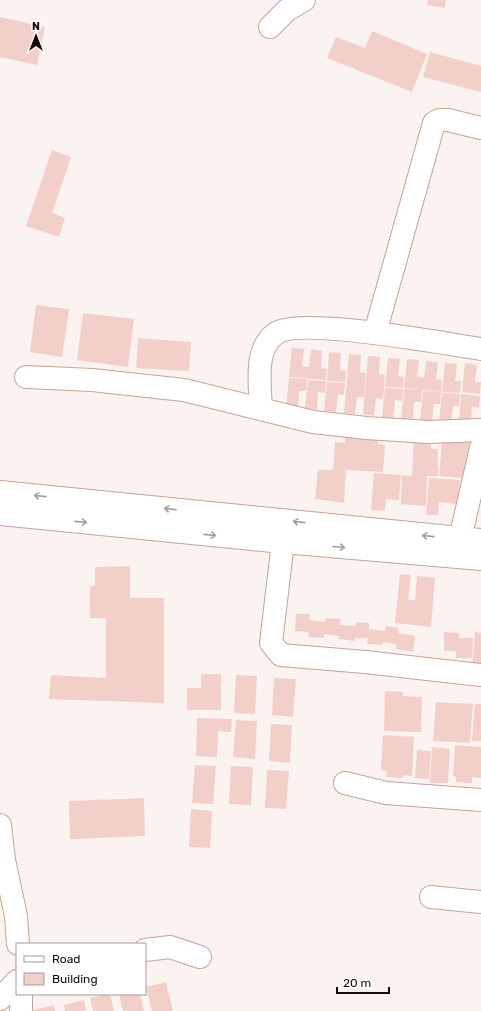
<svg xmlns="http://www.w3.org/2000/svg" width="481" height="1011" viewBox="0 0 481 1011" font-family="Rubik,sans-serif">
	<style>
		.building { fill: #f3cfca }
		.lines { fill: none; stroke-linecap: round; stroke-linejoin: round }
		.minor-casing { stroke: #c5a493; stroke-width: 24 }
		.minor { stroke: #fff; stroke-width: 22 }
		.oneway { stroke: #a19d9b }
	</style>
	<rect width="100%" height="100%" fill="#faf3ef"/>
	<path class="building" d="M428,0H446L445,8L427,5Z
		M0,17L45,27L37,65L0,57Z
		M372,31L427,54L412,92L327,58L336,37L365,48Z
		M430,52L481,66V92L423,77Z
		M52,150L71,157L52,213L65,218L59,237L26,226Z
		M36,305L69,309L62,357L30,352Z
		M83,313L134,319L128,367L77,360Z
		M138,338L191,342L189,371L136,368Z
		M292,348L304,349L302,366L309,367L311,349L322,351L321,368L327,369L326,380L289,377Z
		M329,352L341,353L340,370L346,371L345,382L327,381Z
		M349,354L361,355L360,372L366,373L364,397H357L355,414L344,413Z
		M368,356L380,357L379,374L385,375L383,399L376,398L374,416L363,414Z
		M388,358L400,359L398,376L404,377L403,388L385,387Z
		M407,359L419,360L417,377L424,378L426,361L438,362L436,379L442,380L441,392L404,388Z
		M445,363L457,364L455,381H461L460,393L442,392Z
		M465,363L477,365L475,382H481L480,394L462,392Z
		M289,378L307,379L306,391H299L298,408L286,407Z
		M308,380L326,381L325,393L318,392L317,410L305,408Z
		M327,382L345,383L344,395L338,394L336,412L324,411Z
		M385,388L403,389L402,401L395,400L393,418L382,417Z
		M404,389L422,390L421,402H414L413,419L401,418Z
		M423,391L441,392L440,404H434L432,421L420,420Z
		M442,393L460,394L459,406H453L451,423L439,422Z
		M461,394L480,396L479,408L472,407L471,424L459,423Z
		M345,436L378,438V444L385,445L383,472L346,470L344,503L315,499L318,470H333L335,442L345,443Z
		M414,440H431V449H438V476H427L426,506L401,504L402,475L412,476Z
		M442,440H470L463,478L439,476Z
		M374,473L401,475L399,500L386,499L385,511L371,510Z
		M429,478L460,480L459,504L439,502L438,515H426Z
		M130,566V598H164V703L49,699L51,675L106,678V618H90V586H95V567Z
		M400,574L411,575L408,600H415L417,576L435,578L431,627L395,623Z
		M296,614H310L309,620L325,622L326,618L341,619L340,625L356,626V622L369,623V629L385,631L386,626L398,628V633L415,636L413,652L396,649V644L383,642V645L367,644L368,638H355V641L339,639V636L324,634V638L308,637L309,632L295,631Z
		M444,632L459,633V638H473L472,658H456V651H444Z
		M475,632L481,633V667H472Z
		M201,674H221V710H187V688H201Z
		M236,675L257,676L255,714L234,713Z
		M274,678L296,679L293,717L272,715Z
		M385,691L403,692V696L422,697L421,732L384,731Z
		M436,702L473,704L470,743L433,741Z
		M475,704H481V741H472Z
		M197,718L232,719L231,732L218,731L217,757L196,756Z
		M236,720L257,721L255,759L233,757Z
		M271,724L292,725L290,763L269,761Z
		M383,735L414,737L412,776L403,775V778L386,777L387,771L381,770Z
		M455,745L481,747V778L472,777V783L456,782V777L453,776Z
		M432,747L450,749L448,783H430Z
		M417,750L431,751L429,779L415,778Z
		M195,765L216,766L213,804L192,803Z
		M231,766L253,767L251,805L229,804Z
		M267,770L289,771L286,809L265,808Z
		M144,798L145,836L70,839L69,801Z
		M191,809L212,811L210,848L189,847Z
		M166,982L173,1011H152L146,987Z
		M105,994H110L114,1011H93L90,998Z
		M119,994H140L144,1011H123Z
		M84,1000L86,1011H65L64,1005Z
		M54,1005L55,1011H33V1010Z"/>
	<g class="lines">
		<defs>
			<path id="minor" d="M270,27L287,10L304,0
				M375,333L434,123L439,120H448L481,128
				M26,377L92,380L184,390L313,422L366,428L429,432L481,430
				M261,409C260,386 254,349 275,334C298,316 447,344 481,349
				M0,492L481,540
				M0,514L283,542L481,559
				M283,542L271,643L281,655L365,662L481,675
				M456,552L460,539L481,448
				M345,783L386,793L481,800
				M0,825L4,860L16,916L18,944
				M431,897L481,902
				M145,950L170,947L200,957
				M21,994V1011
				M0,999L17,981"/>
		</defs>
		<use href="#minor" class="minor-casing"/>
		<use href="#minor" class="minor"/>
	</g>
	<defs><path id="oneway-shaft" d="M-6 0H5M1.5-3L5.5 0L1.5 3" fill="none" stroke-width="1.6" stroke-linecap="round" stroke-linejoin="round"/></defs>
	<g class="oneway">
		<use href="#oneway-shaft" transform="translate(40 496) rotate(-174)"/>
		<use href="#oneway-shaft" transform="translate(170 509) rotate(-174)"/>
		<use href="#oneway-shaft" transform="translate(81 522) rotate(6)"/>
		<use href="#oneway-shaft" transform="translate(299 522) rotate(-174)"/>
		<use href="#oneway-shaft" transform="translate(210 535) rotate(6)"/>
		<use href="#oneway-shaft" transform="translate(428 536) rotate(-174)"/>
		<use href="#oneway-shaft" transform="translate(339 547) rotate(5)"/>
	</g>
	<rect x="16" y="943" width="130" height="52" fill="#ffffff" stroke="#a19d9b"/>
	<rect x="24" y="956" width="20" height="6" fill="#ffffff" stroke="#a19d9b"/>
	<text x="52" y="963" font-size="12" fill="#150a05">Road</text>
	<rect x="24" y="973" width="20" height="12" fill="#f3cfca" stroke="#a19d9b"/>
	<text x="52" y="983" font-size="12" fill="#150a05">Building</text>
	<g transform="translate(36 36)" stroke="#ffffff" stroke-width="3" paint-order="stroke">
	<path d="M0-3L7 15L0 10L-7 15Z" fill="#150a05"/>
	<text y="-6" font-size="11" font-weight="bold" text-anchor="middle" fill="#150a05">N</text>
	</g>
	<path d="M337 987v6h52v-6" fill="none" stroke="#150a05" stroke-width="2"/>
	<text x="343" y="987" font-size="12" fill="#150a05" stroke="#ffffff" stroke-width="3" paint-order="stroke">20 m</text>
</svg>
